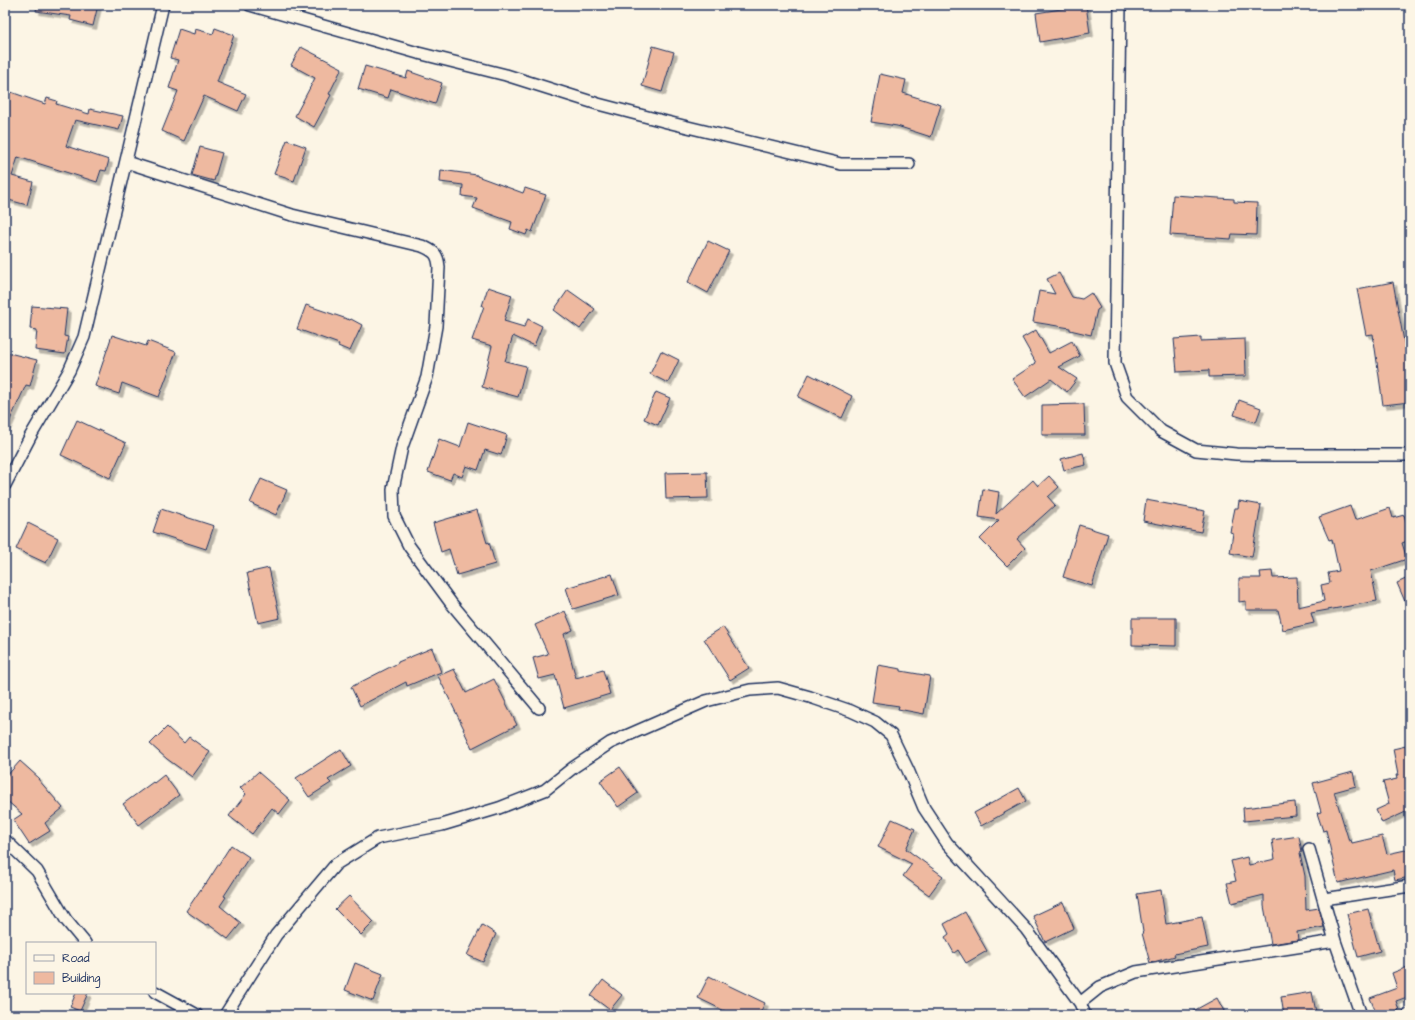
<svg xmlns="http://www.w3.org/2000/svg" width="1415" height="1020" viewBox="0 0 1415 1020" font-family="'Architects Daughter',sans-serif">
	<style>
		.building { fill: #eeb9a0; stroke: #1b2f5e; filter: url(#shadow) }
		.lines { fill: none; stroke-linecap: round; stroke-linejoin: round }
		.minor-casing { stroke: #1b2f5e; stroke-width: 14 }
		.minor { stroke: #fcf5e5; stroke-width: 11 }
	</style>
	<defs>
		<filter id="shadow"><feDropShadow dx="3.5" dy="3.5" stdDeviation="0" flood-color="#0004"/></filter>
	</defs>
	<rect width="100%" height="100%" fill="#fcf5e5"/>
	<filter id="ink" filterUnits="userSpaceOnUse"><feTurbulence type="fractalNoise" baseFrequency=".025" numOctaves="2"/><feDisplacementMap in="SourceGraphic" scale="8" xChannelSelector="R" yChannelSelector="G"/><feConvolveMatrix kernelMatrix="1 2 1 2 8 2 1 2 1" color-interpolation-filters="sRGB"/></filter>
	<g filter="url(#ink)">
		<path class="building" d="M37,5H98L93,26L70,20L71,16L36,11Z
			M1086,5L1090,33L1040,42L1036,13Z
			M215,28L234,35L217,82L246,94L238,111L204,96L184,141L162,131L178,91L169,88L178,60L170,58L179,29L194,34L195,29L213,34Z
			M653,46L674,52L662,92L642,86Z
			M301,47L342,68L329,94L331,95L314,127L295,116L315,78L291,65Z
			M365,66L406,78L408,71L442,83L435,104L391,89L388,98L358,89Z
			M880,74L906,80L903,93L941,105L931,137L897,126L871,122Z
			M8,91L45,104L47,98L57,101L56,104L89,114L90,109L123,116L119,130L75,120L66,146L109,160L106,171L101,170L97,182L18,157L12,176L33,182L27,205L5,199V98Z
			M287,140L306,147L294,181L274,174Z
			M200,147L222,153L214,181L192,175Z
			M441,170L477,175V176L523,193L525,188L546,195L532,232L528,230L526,235L510,229L512,222L473,208L477,198L462,196L463,185L440,182Z
			M1173,195L1234,199V202L1257,203L1256,235L1232,234L1231,239L1170,235Z
			M708,241L729,251L708,293L688,282Z
			M1059,273L1072,297L1082,299L1091,293L1100,308L1097,310L1091,335L1070,330V328L1033,322L1039,291L1055,294L1047,279Z
			M1393,282L1405,347L1410,346V402L1383,405L1373,334L1366,335L1357,289Z
			M488,287L512,295L504,321L524,327L528,319L542,326L534,346L513,336L505,361L526,366L518,397L482,387L492,346L472,340L484,306H482Z
			M568,290L595,309L580,329L554,310Z
			M306,305L350,320L351,319L362,325L350,351L338,346L339,344L297,329Z
			M32,306L67,309L64,336L68,337L65,354L35,350L37,330L30,329Z
			M1036,330L1049,353L1072,341L1080,356L1059,367L1077,379L1067,392L1051,379L1025,397L1012,379L1036,363L1022,338Z
			M112,335L146,346L148,341L176,352L159,397L122,383L119,394L95,386Z
			M1201,337V341L1245,339L1246,376L1209,377V370L1177,372L1174,339Z
			M661,351L679,360L668,383L650,374Z
			M5,352L37,360L30,386L26,385L5,431Z
			M809,374L852,396L842,418L798,397Z
			M656,392L670,398L658,425L644,419Z
			M1239,400L1261,408L1256,422L1234,415Z
			M1084,404L1085,435H1042V405Z
			M77,420L126,443L110,478L61,455Z
			M468,422L507,435L501,455L485,450L478,470L466,466L462,477L453,473L450,480L428,472L439,439L460,447Z
			M1083,453L1086,465L1064,470L1061,459Z
			M707,472L708,498L666,499L665,473Z
			M1049,476L1059,487L1048,497L1055,505L1017,539L1025,548L1007,566L980,539L999,520L979,517L983,489L999,492L996,514L1033,480L1038,486Z
			M261,479L287,490L276,515L250,503Z
			M1146,500L1205,511L1201,532L1143,521Z
			M1239,501L1261,505L1252,557L1230,553L1233,533L1230,532L1235,508H1238Z
			M1350,506L1355,520L1390,508L1393,518L1404,515L1410,533V540L1402,543L1407,559L1371,571L1377,601L1311,613L1314,623L1283,630L1278,610H1246V601L1239,602V578H1261L1260,572L1272,571L1273,578L1297,577L1298,607L1324,601L1321,585L1330,583L1328,573L1339,571L1332,539L1329,540L1319,517Z
			M161,509L214,526L206,549L153,532Z
			M477,510L487,543L489,542L495,564L457,575L449,549L441,552L433,523Z
			M28,523L58,538L46,563L16,549Z
			M1079,525L1108,534L1092,586L1063,577Z
			M269,568L280,618L258,623L247,573Z
			M612,574L619,595L573,609L566,588Z
			M1410,577V613L1397,583Z
			M565,611L573,630L564,634L576,678L603,670L610,694L564,708L555,675L539,679L533,658L548,654L535,625Z
			M1132,618H1176V646L1132,645Z
			M723,627L749,668L730,680L704,639Z
			M432,648L441,672L407,686L406,682L360,706L351,687L398,663V662Z
			M878,665L901,669V671L930,676L924,714L898,709L899,706L872,702Z
			M454,669L466,693L494,679L517,725L472,748L463,729H464L438,676Z
			M167,727L184,743L189,737L210,752L192,777L167,759L150,744Z
			M1410,745V810L1382,823L1376,810L1389,804L1383,782L1397,779L1396,775H1398L1393,749Z
			M341,749L351,766L328,780L331,783L309,797L296,778Z
			M20,761L39,778L38,779L63,808L45,823L50,831L29,844L13,820L22,814L5,799V778Z
			M620,767L638,793L618,807L600,781Z
			M258,772L290,800L279,814L272,808L252,834L229,816L246,794L240,788Z
			M1353,772L1356,786L1334,792L1349,841L1351,840L1352,843L1382,836L1387,854L1410,849V861L1407,862L1410,877L1395,880L1393,870L1338,883L1326,830L1323,831L1317,813L1321,812L1313,783Z
			M164,775L179,795L139,825L123,804L153,782L154,783Z
			M1019,788L1026,801L981,826L974,813Z
			M1295,802L1296,816L1244,821L1243,808Z
			M892,819L915,829L906,849L943,876L929,895L903,876L912,864L878,847Z
			M1299,836L1302,852L1300,853L1305,876L1306,910L1319,908L1324,927L1297,932L1298,940L1271,944L1264,906V895L1232,903L1227,883L1236,881L1231,861L1247,857L1249,865L1275,859L1272,840Z
			M231,845L249,857L224,896L226,897L220,906L241,923L228,939L208,924L206,925L186,911L205,883L206,884Z
			M1161,890L1166,924L1202,917L1208,947L1174,954L1175,956L1150,963L1142,933L1143,932L1137,894Z
			M349,896L374,922L361,935L335,909Z
			M1063,902L1074,928L1045,942L1033,916Z
			M1368,909L1380,951L1358,957L1347,914Z
			M965,912L987,951L966,963L958,950L954,953L945,937L949,934L944,924Z
			M482,925L496,934L483,962L467,955Z
			M355,963L383,974L373,1001L345,990Z
			M1410,966V996L1396,1001L1399,1010L1385,1015H1377L1370,998L1397,988L1392,973Z
			M709,976L765,1003L759,1015H733L698,998Z
			M603,980L622,995L610,1010L591,996Z
			M1312,992L1316,1012L1300,1015H1284L1281,997Z
			M76,993H88L80,1011L70,1007Z
			M1217,998L1226,1015H1186Z"/>
		<g class="lines">
			<defs>
				<path id="minor" d="M250,5L418,53L506,75L598,104L667,122L841,164H909
					M1120,5L1115,363L1127,397L1161,431L1196,450L1236,454L1274,455H1410
					M126,162L292,215L422,246C434,251 438,254 439,267L436,326L427,377L402,447L393,489L394,516L409,546L451,603L539,708
					M5,485L30,437L69,371L84,337L163,5
					M5,840L37,871L66,920L85,943
					M1324,899L1410,886
					M1335,941L1361,1015
					M155,992L197,1015
					M1080,1003L1100,987L1136,972L1335,941L1309,849
					M225,1015L276,935L336,864L378,838L442,825L499,808L545,790L574,767L610,743L706,701L750,690L778,688L810,697L851,711L875,722L891,735L908,770L924,808L947,843L1026,929L1080,1003L1085,1015
					M1408,1015L1410,1014"/>
			</defs>
			<use href="#minor" class="minor-casing"/>
			<use href="#minor" class="minor"/>
		</g>
	</g>
	<rect width="1415" height="1020" fill="none" stroke="#fcf5e5" stroke-width="20"/>
	<rect x="10" y="10" width="1395" height="1000" fill="none" stroke="#1b2f5e" stroke-width="1.5" filter="url(#ink)"/>
	<rect x="26" y="942" width="130" height="52" fill="#fcf5e5" stroke="#a2a6af"/>
	<rect x="34" y="955" width="20" height="6" fill="#fcf5e5" stroke="#a2a6af"/>
	<text x="62" y="962" font-size="12" fill="#1b2f5e">Road</text>
	<rect x="34" y="972" width="20" height="12" fill="#eeb9a0" stroke="#a2a6af"/>
	<text x="62" y="982" font-size="12" fill="#1b2f5e">Building</text>
</svg>
